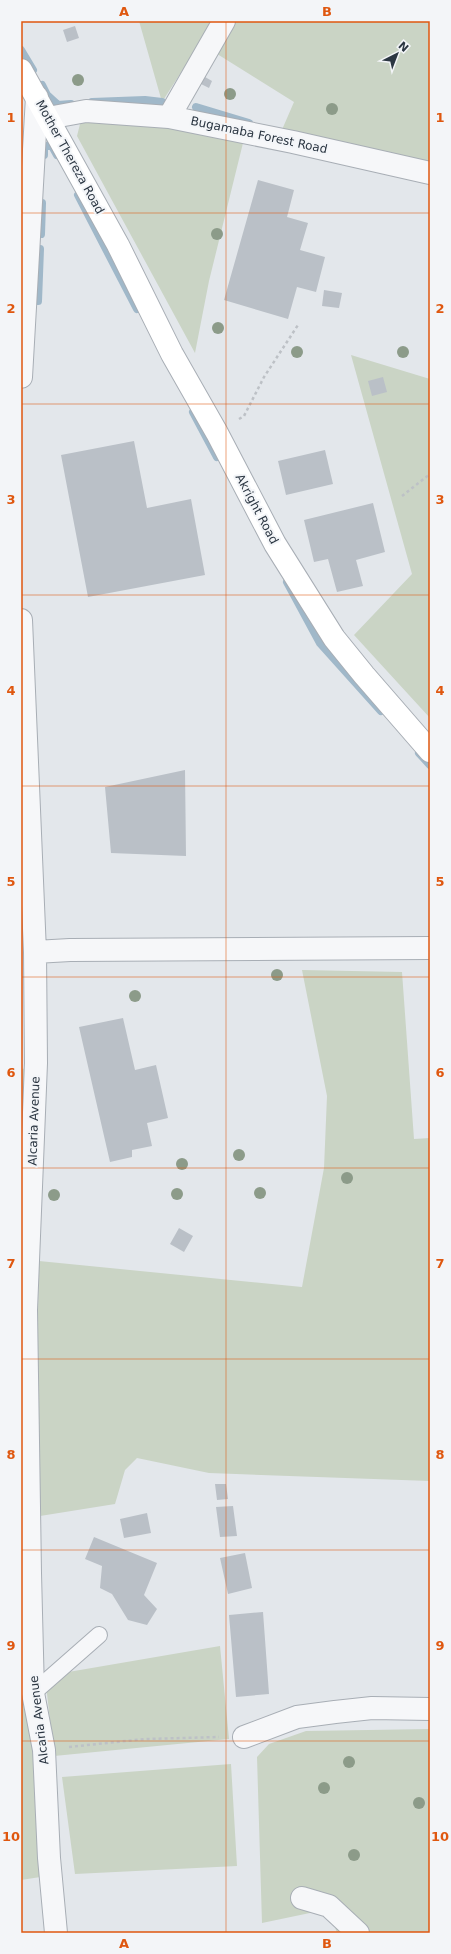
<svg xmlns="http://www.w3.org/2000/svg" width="451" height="1954" viewBox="0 0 451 1954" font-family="'DejaVu Sans',sans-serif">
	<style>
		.green { fill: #cad4c5 }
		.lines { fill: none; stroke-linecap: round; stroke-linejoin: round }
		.stream { stroke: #a0b8c9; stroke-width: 8 }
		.building { fill: #bac0c7 }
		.lane-casing { stroke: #a8aeb5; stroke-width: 18 }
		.street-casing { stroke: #a8aeb5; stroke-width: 24 }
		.secondary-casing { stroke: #a8aeb5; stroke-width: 24 }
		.path { stroke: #bdc1c6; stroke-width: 2.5; stroke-dasharray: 3 3; stroke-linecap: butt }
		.lane { stroke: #f6f7f9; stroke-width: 16 }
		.street { stroke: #f6f7f9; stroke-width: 22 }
		.secondary { stroke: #fff; stroke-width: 22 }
		.tree { fill: #8c9b89 }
		.grid { fill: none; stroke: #df570f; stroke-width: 1; stroke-opacity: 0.55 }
		.labels { text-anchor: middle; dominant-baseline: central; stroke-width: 4; stroke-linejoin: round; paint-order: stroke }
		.street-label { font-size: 12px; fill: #2b3642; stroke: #f3f5f8 }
		.neatline { fill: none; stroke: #df570f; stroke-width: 1.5 }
		.grid-label { font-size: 13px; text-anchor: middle; font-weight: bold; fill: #df570f }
	</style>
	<rect width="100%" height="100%" fill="#e3e7eb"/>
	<path class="green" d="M139,21H214L162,102Z
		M233,21H430V168L281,132L294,102L214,52Z
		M90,119L179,125L243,143L209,281L195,353L77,136L80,124Z
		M351,355L430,379V718L354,635L412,574Z
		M302,970L402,972L414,1139L430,1138V1481L209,1473L137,1458L125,1470L115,1504L40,1516L36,1410L39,1261L302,1287L324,1168L327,1096Z
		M29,1068L21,1211V1069Z
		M220,1646L229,1739L54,1756L45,1676Z
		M30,1694L47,1876L21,1880V1700Z
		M430,1729V1933H337L329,1909L262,1923L257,1757L269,1744L306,1731Z
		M231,1764L237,1866L75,1874L62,1777Z"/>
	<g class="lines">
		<path class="stream" d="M21,50L33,70
			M42,85L47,95L58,105L71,104
			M92,102L145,100L162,102
			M196,107L249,123
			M44,155V146H52L57,155
			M78,195L137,309
			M41,234L42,203
			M38,301L40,249
			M193,412L217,457
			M287,582L320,643L381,711
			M419,753L430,765"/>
	</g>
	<path class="building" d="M75,26L79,38L67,42L63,30Z
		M205,77L212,81L209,88L201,84Z
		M258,180L294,190L287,217L308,223L300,250L325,257L316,292L297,287L288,319L224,300Z
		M324,290L342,293L339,308L322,306Z
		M383,377L387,392L372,396L368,381Z
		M134,441L147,508L191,499L205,575L88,597L61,455Z
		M325,450L333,484L286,495L278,461Z
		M373,503L385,552L356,560L363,586L337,592L328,559L314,562L304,520Z
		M185,770L186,856L111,853L105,787Z
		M123,1018L135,1070L156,1065L168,1118L147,1123L152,1146L132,1150V1157L110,1162L79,1027Z
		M179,1228L193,1236L184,1252L170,1244Z
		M215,1484H226L228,1499L217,1500Z
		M233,1506L237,1536L220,1537L216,1507Z
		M147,1513L151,1533L124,1538L120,1519Z
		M94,1537L157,1563L144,1595L157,1609L147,1625L128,1620L112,1594L100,1588L102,1566L85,1559Z
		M245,1553L252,1588L228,1594L220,1558Z
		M263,1612L269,1694L236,1697L229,1615Z"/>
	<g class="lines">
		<defs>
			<path id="lane" d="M33,1693L99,1635"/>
			<path id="street" d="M169,117L224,21
				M48,118L86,111L169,117L293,142L430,173
				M21,377L37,97
				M21,620L35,952L36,1063L26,1310L30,1573L33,1693L44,1750L49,1858L56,1933
				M35,952L70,950L430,948
				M244,1737L297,1717L335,1712L372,1708L430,1709
				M302,1898L329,1906L358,1933"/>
			<path id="secondary" d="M21,70L118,245L172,354L217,433L275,544L334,638L364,675L430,751"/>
		</defs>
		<use href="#lane" class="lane-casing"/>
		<use href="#street" class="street-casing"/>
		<use href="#secondary" class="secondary-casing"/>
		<path class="path" d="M239,419L244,416L264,377L298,325
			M402,496L430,474
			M69,1747L145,1739L219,1737"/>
		<use href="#lane" class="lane"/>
		<use href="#street" class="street"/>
		<use href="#secondary" class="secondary"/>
	</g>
	<g class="tree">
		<circle cx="78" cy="80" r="6"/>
		<circle cx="230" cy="94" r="6"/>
		<circle cx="332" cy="109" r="6"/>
		<circle cx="217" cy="234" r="6"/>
		<circle cx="218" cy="328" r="6"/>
		<circle cx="297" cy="352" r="6"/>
		<circle cx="403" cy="352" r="6"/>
		<circle cx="277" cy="975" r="6"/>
		<circle cx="135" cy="996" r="6"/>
		<circle cx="239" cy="1155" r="6"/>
		<circle cx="182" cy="1164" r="6"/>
		<circle cx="347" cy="1178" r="6"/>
		<circle cx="260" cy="1193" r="6"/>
		<circle cx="177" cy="1194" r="6"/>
		<circle cx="54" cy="1195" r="6"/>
		<circle cx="349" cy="1762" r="6"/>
		<circle cx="324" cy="1788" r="6"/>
		<circle cx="419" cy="1803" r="6"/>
		<circle cx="354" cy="1855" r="6"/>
	</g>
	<path class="grid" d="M226,21V1933M21,213H430M21,404H430M21,595H430M21,786H430M21,977H430M21,1168H430M21,1359H430M21,1550H430M21,1741H430"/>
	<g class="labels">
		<g class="street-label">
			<text transform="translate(259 135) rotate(12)">Bugamaba Forest Road</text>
			<text transform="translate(70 157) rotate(61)">Mother Thereza Road</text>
			<text transform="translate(257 509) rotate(62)">Akright Road</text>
			<text transform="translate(34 1121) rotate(-88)">Alcaria Avenue</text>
			<text transform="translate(39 1720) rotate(-97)">Alcaria Avenue</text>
		</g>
	</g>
	<rect width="451" height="1954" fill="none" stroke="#f3f5f8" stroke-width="44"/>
	<g transform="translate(397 54) rotate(42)" stroke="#f3f5f8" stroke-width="3" paint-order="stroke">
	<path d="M0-3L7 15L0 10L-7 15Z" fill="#2b3642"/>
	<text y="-6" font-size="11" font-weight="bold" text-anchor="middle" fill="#2b3642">N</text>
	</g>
	<rect x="22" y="22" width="407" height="1910" class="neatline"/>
	<g class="grid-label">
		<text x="124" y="16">A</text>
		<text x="327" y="16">B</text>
		<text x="11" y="122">1</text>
		<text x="440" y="122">1</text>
		<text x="11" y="313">2</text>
		<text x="440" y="313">2</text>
		<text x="11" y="504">3</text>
		<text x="440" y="504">3</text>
		<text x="11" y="695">4</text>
		<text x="440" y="695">4</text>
		<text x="11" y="886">5</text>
		<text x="440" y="886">5</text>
		<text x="11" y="1077">6</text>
		<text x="440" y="1077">6</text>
		<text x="11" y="1268">7</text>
		<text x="440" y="1268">7</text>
		<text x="11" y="1459">8</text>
		<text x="440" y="1459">8</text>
		<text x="11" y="1650">9</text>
		<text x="440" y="1650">9</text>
		<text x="11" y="1841">10</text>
		<text x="440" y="1841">10</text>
		<text x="124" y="1948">A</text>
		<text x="327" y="1948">B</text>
	</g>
</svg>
